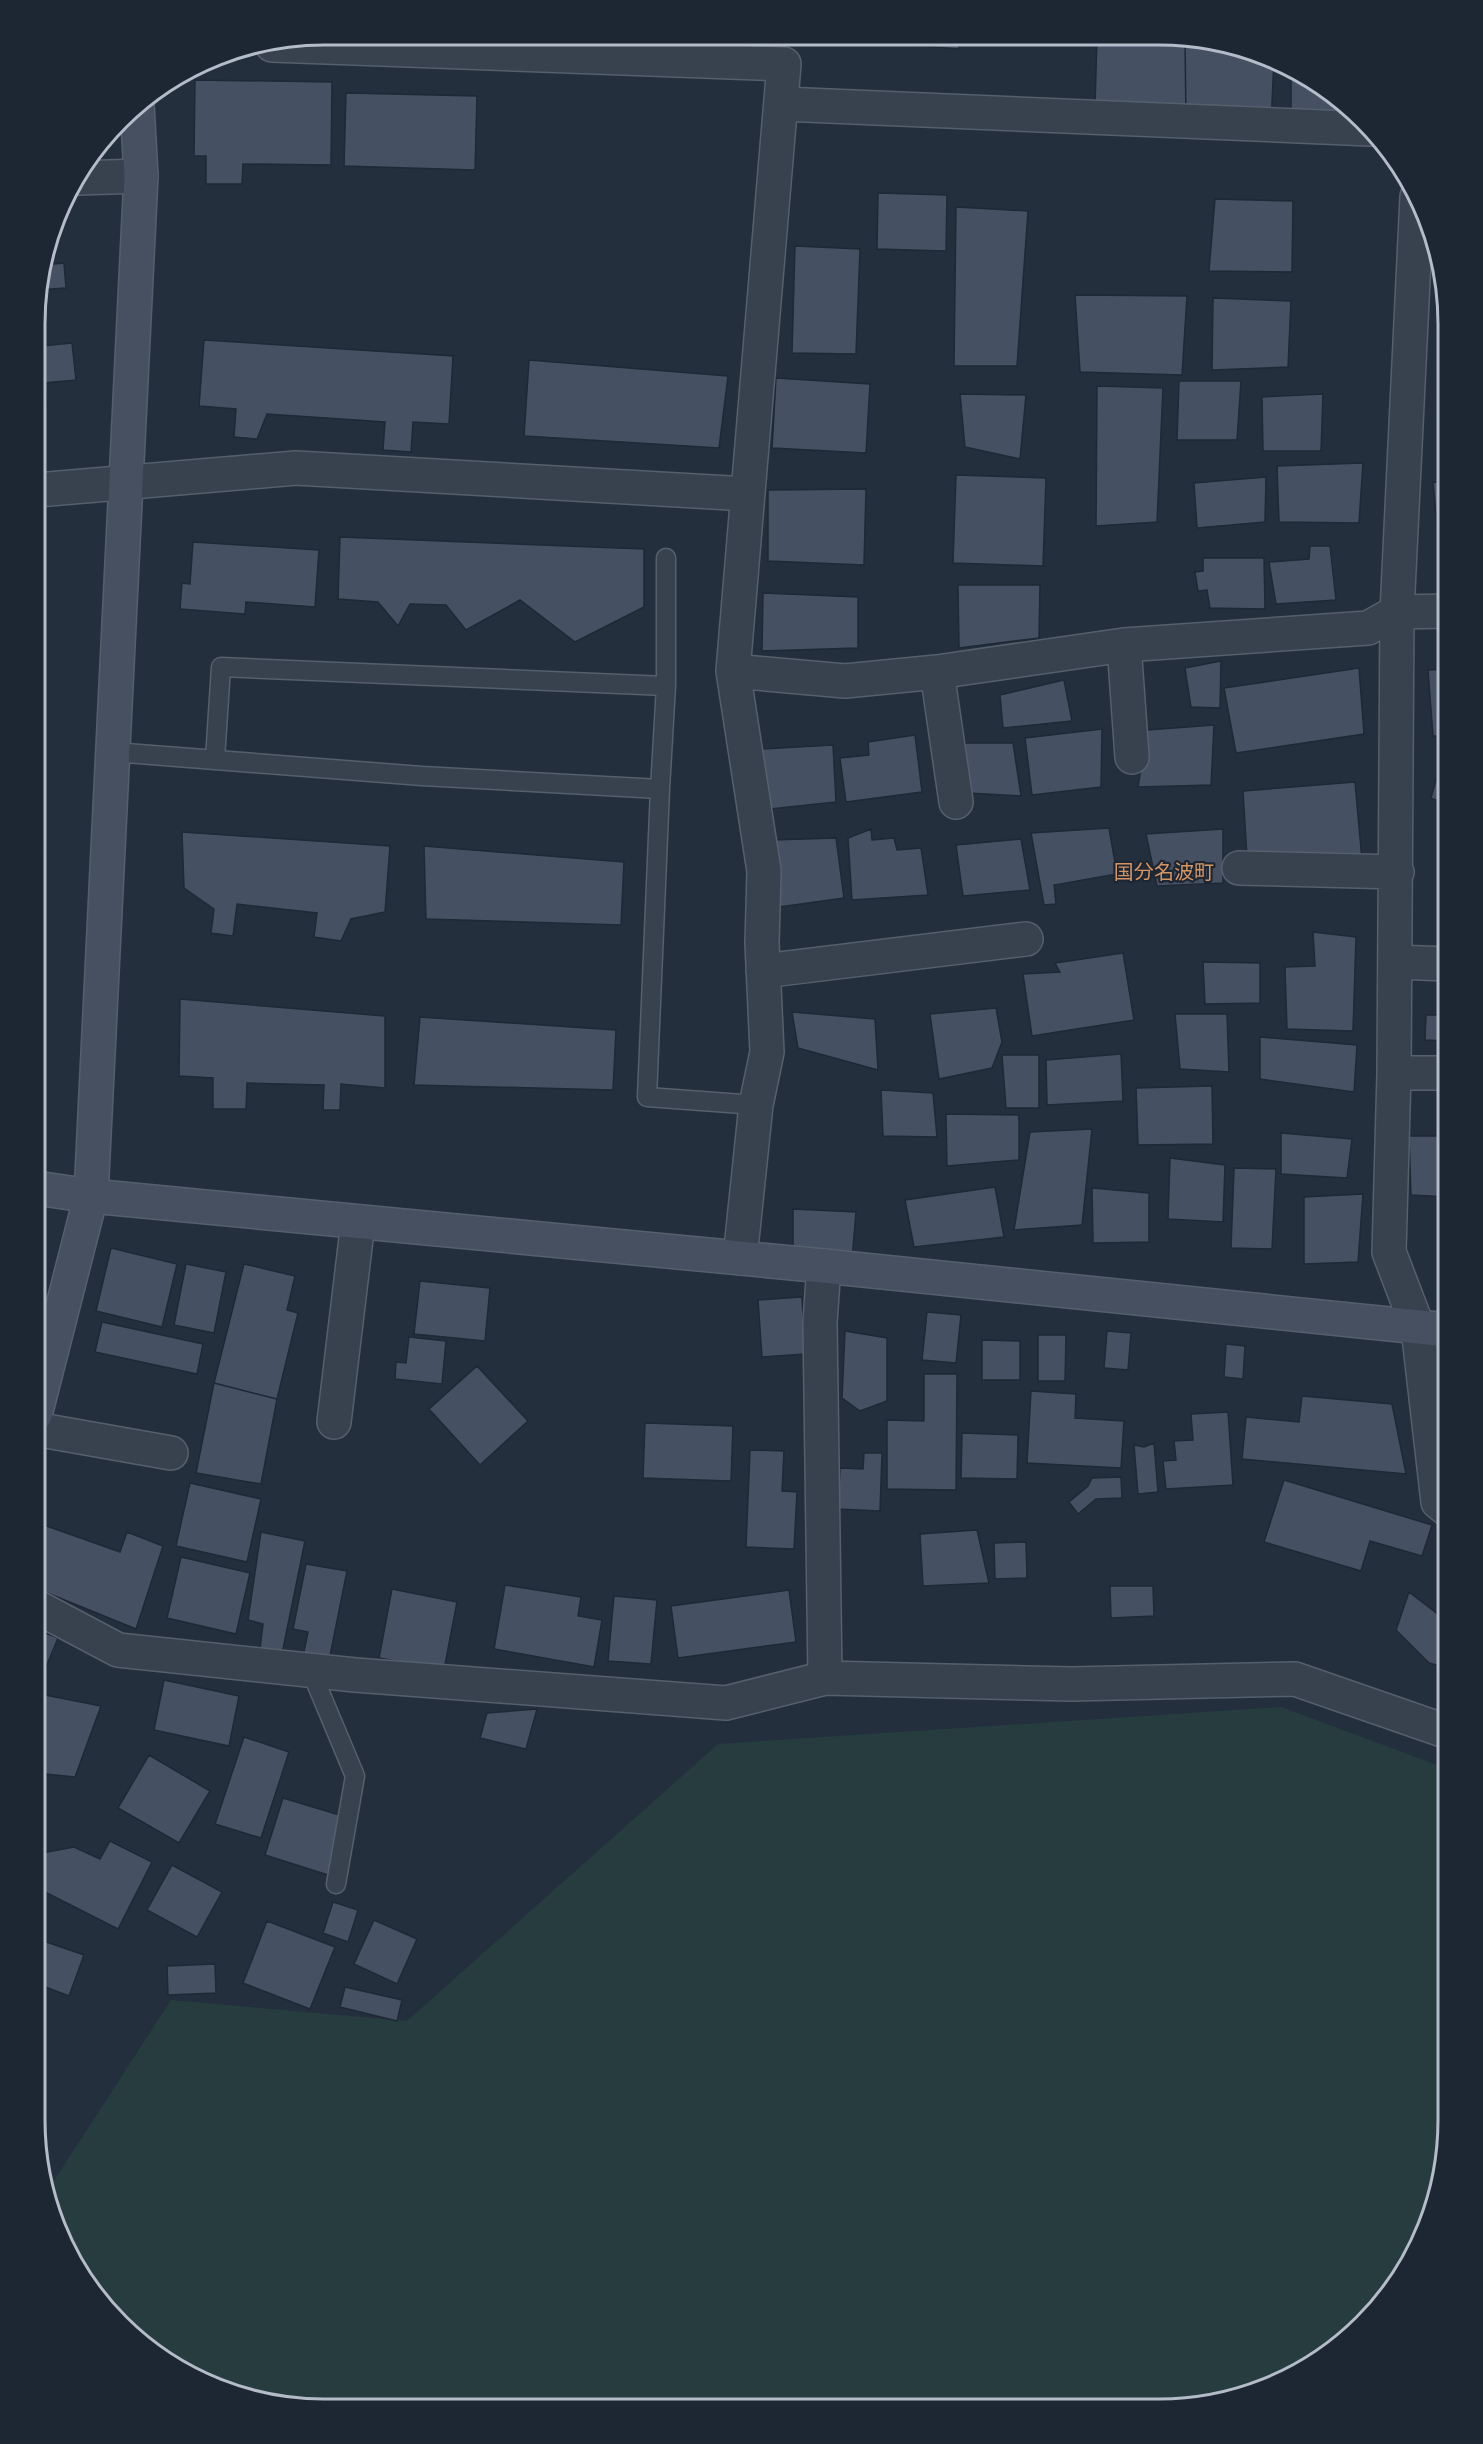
<svg xmlns="http://www.w3.org/2000/svg" width="1483" height="2444" viewBox="0 0 1483 2444" font-family="'Noto Sans','Noto Sans JP',sans-serif">
	<style>
		.green { fill: #263c3f }
		.building { fill: #455162; stroke: #1f2835; stroke-width: 1.5 }
		.lines { fill: none; stroke-linecap: round; stroke-linejoin: round }
		.lane-casing { stroke: #565f6c; stroke-width: 21 }
		.street-casing { stroke: #565f6c; stroke-width: 36 }
		.secondary-casing { stroke: #565f6c; stroke-width: 36 }
		.lane { stroke: #38414e; stroke-width: 18 }
		.street { stroke: #38414e; stroke-width: 33 }
		.secondary { stroke: #465061; stroke-width: 33 }
		.labels { text-anchor: middle; dominant-baseline: central; stroke-width: 4.5; stroke-linejoin: round; paint-order: stroke }
		.quarter-label { font-size: 20px; fill: #d59563; stroke: #1d2633 }
		.rim { fill: none; stroke: #b4bcc9; stroke-width: 3 }
	</style>
	<rect width="100%" height="100%" fill="#242f3e"/>
	<path class="green" d="M1281,1707L1448,1769V2140L1427,2231L1389,2296L1336,2350L1270,2388L1160,2409L286,2407L213,2387L147,2350L94,2296L56,2231L48,2190L171,2000L407,2021L718,1744Z"/>
	<path class="building" d="M796,36H959V49Z
		M1097,37H1185L1186,121L1095,105Z
		M1185,37H1197L1274,59L1271,125L1186,121Z
		M1291,69L1336,94L1355,114L1291,113Z
		M195,80L332,82L331,165L243,164L242,184H206V156H194Z
		M346,93L477,96L475,170L344,166Z
		M878,193L947,195L946,251L877,249Z
		M1215,199L1293,201L1292,272L1209,271Z
		M956,207L1028,211L1017,366H954Z
		M795,246L860,249L856,354L792,353Z
		M64,263L66,288L37,290L43,265Z
		M37,294L42,346L72,343L76,380L44,383L47,406H37Z
		M1075,295L1187,296L1182,375L1080,372Z
		M1213,298L1291,301L1288,367L1212,370Z
		M1441,334H1448V379H1443Z
		M204,340L453,356L449,424L413,422L411,452L383,450L385,422L267,414L257,439L234,437L236,409L199,406Z
		M529,360L728,376L719,448L524,436Z
		M776,378L870,384L866,453L772,448Z
		M1179,381H1241L1237,440H1177Z
		M1097,386L1163,388L1157,522L1096,526Z
		M960,394L1026,395L1020,459L965,447Z
		M1323,394L1321,451H1263L1262,397Z
		M1440,410H1448V452H1447Z
		M1363,463L1359,523L1279,522L1277,466Z
		M956,475L1046,478L1043,566L953,563Z
		M1266,477L1265,522L1197,528L1194,483Z
		M1433,482L1448,483V538L1438,537Z
		M866,489L864,565L768,561V490Z
		M340,537L644,549V607L575,642L520,600L466,630L446,605L410,604L398,626L378,602L338,599Z
		M193,542L319,550L315,607L246,602L245,614L180,609L182,583L190,584Z
		M1310,546H1330L1336,600L1276,604L1269,562L1309,559Z
		M1203,558H1264L1265,609L1210,608L1207,590L1198,591L1195,572L1203,571Z
		M958,585H1040L1039,638L959,648Z
		M763,593L858,597V648L762,651Z
		M1221,661L1220,708L1191,707L1185,668Z
		M1359,668L1364,734L1236,753L1224,688Z
		M1448,669V736H1433L1428,670Z
		M1064,680L1072,721L1003,728L1000,695Z
		M1214,725L1211,785L1138,787L1147,730Z
		M1102,729L1101,787L1032,795L1025,738Z
		M915,735L922,792L846,802L840,758L869,755L868,742Z
		M1447,740H1448V805L1431,798Z
		M961,743H1013L1021,796L967,793Z
		M833,745L836,802L770,809L762,749Z
		M1355,782L1362,860L1247,858L1243,791Z
		M1109,828L1117,874L1054,885L1056,904L1044,905L1031,833Z
		M871,829L872,840L894,838L897,850L921,848L928,895L852,900L848,838Z
		M1223,829V883L1157,886L1146,834Z
		M182,832L390,846L385,912L351,919L341,941L314,937L317,913L237,904L233,936L211,933L214,909L184,888Z
		M836,838L844,898L779,907L772,840Z
		M1021,839L1030,890L963,896L956,845Z
		M36,845L46,853L36,863Z
		M424,846L624,862L621,925L426,919Z
		M1313,932L1356,937L1353,1031L1287,1029L1285,967L1315,966Z
		M1123,953L1134,1020L1032,1036L1023,974L1060,972L1055,963Z
		M1203,962L1260,963V1003L1205,1004Z
		M1441,987H1448V1041L1425,1040L1426,1015H1440Z
		M180,999L385,1016V1088L341,1084L340,1110H323L324,1085L247,1083L246,1109H213V1078L179,1076Z
		M996,1008L1002,1042L992,1068L939,1079L930,1014Z
		M792,1012L875,1019L878,1070L798,1048Z
		M1175,1014H1227L1229,1072L1180,1069Z
		M420,1017L616,1030L613,1090L414,1085Z
		M1260,1037L1357,1045L1354,1092L1260,1079Z
		M1121,1054L1123,1101L1047,1105L1046,1060Z
		M1002,1055H1039V1108H1006Z
		M1212,1086L1213,1144L1138,1145L1136,1088Z
		M881,1090L933,1093L937,1137L883,1136Z
		M946,1114L1019,1115V1160L947,1166Z
		M1092,1129L1082,1225L1014,1230L1030,1132Z
		M1281,1133L1352,1139L1347,1178L1281,1174Z
		M1409,1136H1448V1197L1411,1195Z
		M1170,1158L1225,1165L1223,1222L1168,1219Z
		M1234,1168L1276,1169L1272,1249L1231,1248Z
		M995,1187L1004,1237L914,1247L905,1200Z
		M1092,1188L1149,1193V1242L1093,1243Z
		M1363,1194L1358,1262L1304,1264V1197Z
		M793,1209L856,1212L852,1260L793,1255Z
		M111,1248L177,1264L162,1327L96,1311Z
		M186,1264L226,1272L214,1333L174,1325Z
		M244,1264L295,1276L287,1310L298,1313L277,1399L214,1383Z
		M420,1281L490,1288L485,1341L414,1334Z
		M802,1297L805,1354L762,1357L758,1300Z
		M927,1312L961,1315L956,1363L922,1360Z
		M102,1322L203,1344L197,1374L95,1352Z
		M845,1331L887,1338V1401L860,1411L842,1398Z
		M1107,1331L1131,1333L1128,1370L1104,1368Z
		M1038,1335H1066L1065,1381H1038Z
		M409,1337L446,1341L442,1384L395,1379L396,1362L406,1363Z
		M982,1340L1020,1341V1380H982Z
		M1226,1344L1245,1346L1243,1379L1224,1377Z
		M477,1366L528,1421L480,1465L429,1409Z
		M924,1374H957L956,1490L887,1489V1420L924,1421Z
		M214,1383L277,1399L261,1484L196,1473Z
		M1031,1391L1076,1394L1075,1418L1124,1421L1121,1468L1027,1463Z
		M1302,1396L1392,1404L1406,1474L1242,1459L1246,1417L1299,1422Z
		M1228,1412L1233,1485L1166,1489L1163,1461L1176,1460L1174,1441L1193,1440L1191,1414Z
		M645,1423L733,1426L731,1481L643,1478Z
		M962,1433L1018,1435L1017,1479L961,1478Z
		M1154,1443L1158,1492L1138,1494L1134,1445L1144,1447Z
		M750,1450L784,1451L782,1491L797,1492L794,1549L746,1547Z
		M864,1453H882L880,1511L838,1509L840,1468L863,1469Z
		M1121,1477L1122,1498L1096,1499L1078,1514L1069,1502L1088,1486L1092,1478Z
		M1284,1480L1432,1525L1422,1556L1370,1541L1361,1571L1264,1542Z
		M190,1483L261,1499L247,1562L176,1546Z
		M41,1524L120,1552L127,1532L163,1546L136,1629L35,1588V1538Z
		M977,1530L989,1583L923,1586L920,1534Z
		M261,1532L305,1541L282,1654L260,1648L263,1624L248,1620Z
		M1026,1542L1027,1578L995,1579L994,1543Z
		M181,1557L250,1573L236,1634L167,1618Z
		M306,1564L347,1571L329,1661L303,1656L308,1632L293,1629Z
		M505,1585L581,1597L578,1616L602,1620L594,1667L494,1649Z
		M1110,1586H1153L1154,1616L1111,1618Z
		M392,1589L457,1602L444,1670L379,1658Z
		M789,1590L796,1642L678,1658L671,1606Z
		M1409,1592L1443,1618L1448,1619V1668L1429,1663L1396,1630Z
		M614,1596L657,1600L651,1664L608,1661Z
		M35,1629L58,1638L44,1672L35,1669Z
		M164,1680L239,1696L229,1746L154,1730Z
		M35,1693L101,1706L75,1777L35,1773Z
		M537,1709L526,1749L480,1738L487,1713Z
		M244,1737L289,1752L261,1838L215,1824Z
		M149,1755L210,1791L179,1843L118,1808Z
		M283,1798L346,1817L328,1875L265,1855Z
		M110,1841L152,1862L118,1929L35,1887V1867L42,1853L74,1847L100,1859Z
		M172,1865L222,1892L197,1937L147,1910Z
		M333,1902L358,1910L348,1942L323,1933Z
		M374,1920L417,1939L397,1984L354,1964Z
		M267,1921L335,1947L310,2009L243,1983Z
		M35,1938L84,1955L69,1996L35,1983Z
		M215,1964L216,1993L168,1995L167,1966Z
		M345,1987L402,2000L397,2021L340,2007Z"/>
	<g class="lines">
		<defs>
			<path id="lane" d="M666,558V686
				M113,752L422,776L660,789L647,1097L756,1105
				M215,759L221,667L666,686L660,789
				M311,1671L355,1776L336,1884"/>
			<path id="street" d="M272,45L784,64L733,671L764,871L762,943L767,1052L756,1105L740,1258
				M782,104L1370,129
				M78,178L141,176
				M1417,197L1397,612L1394,1073L1389,1252L1418,1328L1438,1502L1448,1510
				M37,490L296,468L747,494
				M1124,645L1132,757
				M733,671L845,681L937,672L1124,645L1368,628L1397,612L1448,611
				M937,672L956,802
				M1239,868L1397,872
				M1395,962L1448,964
				M763,971L1026,939
				M1394,1073H1448
				M824,1266L820,1322L825,1678
				M334,1422L358,1222
				M35,1429L171,1453
				M35,1606L118,1650L355,1675L726,1703L825,1678L1072,1684L1295,1679L1448,1732"/>
			<path id="secondary" d="M36,1188L91,1196L824,1266L1448,1330
				M35,1415L91,1196L141,176L137,104"/>
		</defs>
		<use href="#lane" class="lane-casing"/>
		<use href="#street" class="street-casing"/>
		<use href="#secondary" class="secondary-casing"/>
		<use href="#lane" class="lane"/>
		<use href="#street" class="street"/>
		<use href="#secondary" class="secondary"/>
	</g>
	<g class="labels">
		<g class="quarter-label">
			<text x="1164" y="871">国分名波町</text>
		</g>
	</g>
	<path d="M0 0H1483V2444H0ZM324 45H1159A279 279 0 0 1 1438 324V2120A279 279 0 0 1 1159 2399H324A279 279 0 0 1 45 2120V324A279 279 0 0 1 324 45Z" fill="#1d2633" fill-rule="evenodd"/>
	<path class="rim" d="M324 45H1159A279 279 0 0 1 1438 324V2120A279 279 0 0 1 1159 2399H324A279 279 0 0 1 45 2120V324A279 279 0 0 1 324 45Z"/>
</svg>
